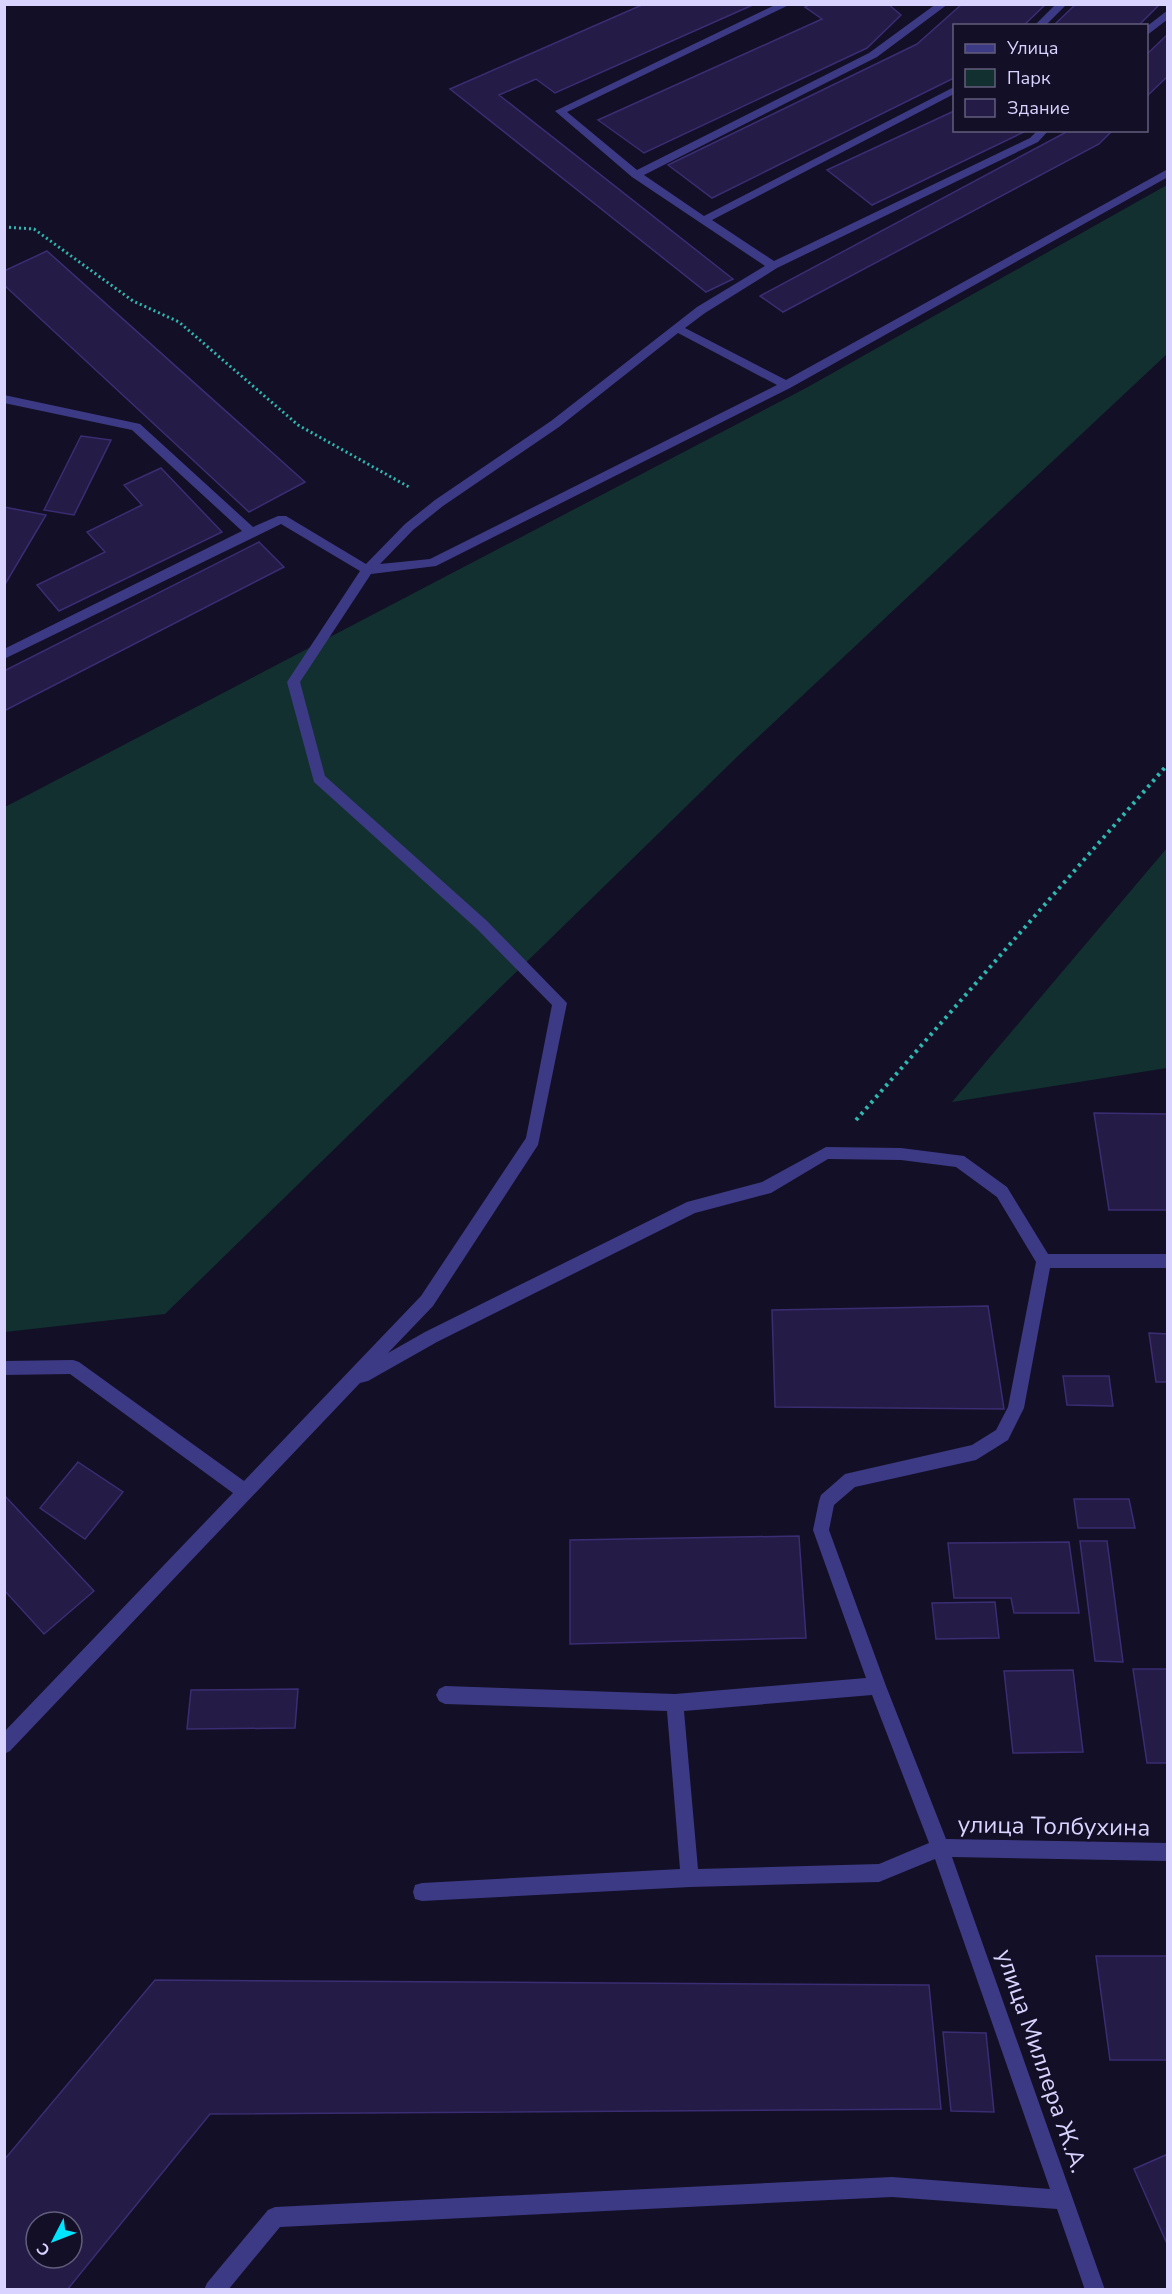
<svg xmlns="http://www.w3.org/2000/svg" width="1172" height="2294" viewBox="0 0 1172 2294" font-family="'Nunito Sans',sans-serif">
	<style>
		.green { fill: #12302f }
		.building { fill: #241b47; stroke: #3b2d73; stroke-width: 1.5; fill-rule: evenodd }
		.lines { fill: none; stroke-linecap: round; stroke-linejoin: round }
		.path-far1 { stroke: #2fb8b0; stroke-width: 3; stroke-dasharray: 2 3; stroke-linecap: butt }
		.path { stroke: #2fb8b0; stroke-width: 4; stroke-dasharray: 3 4.5; stroke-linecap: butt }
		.minor { fill: #3d3a85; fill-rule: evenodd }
		.labels { text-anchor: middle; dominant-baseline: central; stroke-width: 5; stroke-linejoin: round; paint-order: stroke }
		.near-street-label { font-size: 24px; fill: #d9d4ff; stroke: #130f26 }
	</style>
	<rect width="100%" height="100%" fill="#130f26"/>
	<path class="green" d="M1167,185V354L740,754L165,1314L5,1332V807L806,388Z
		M1167,848V1068L952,1102Z"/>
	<path class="building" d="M644,4H755L555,93L536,79L499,95L733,279L706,292L450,89Z
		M811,4H888L901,15L867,48L644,153L598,120L822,19L805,7Z
		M962,4H1046L1023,26H954V78L712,198L668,165L917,44Z
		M1076,4H1160L1138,26H1053Z
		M1168,34V76L1146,97V55Z
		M954,111V130H1028L872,205L827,170Z
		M1070,130H1113L1099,144L783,312L760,296Z
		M47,251L305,482L249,512L4,285V271Z
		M81,436L111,440L74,515L44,510Z
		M161,468L222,532L59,611L37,585L105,552L87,532L142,505L124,485Z
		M4,507L46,515L4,586Z
		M259,542L284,567L4,711V671Z
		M1094,1113L1168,1114V1210H1109Z
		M988,1306L1004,1409L775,1407L772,1310Z
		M1149,1333L1168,1334V1382H1156Z
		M1063,1376H1109L1113,1406L1067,1405Z
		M78,1462L123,1492L85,1539L40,1508Z
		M4,1495L94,1591L44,1634L4,1590Z
		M1074,1499H1129L1135,1528H1078Z
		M799,1536L806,1638L570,1644V1540Z
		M1080,1541H1107L1123,1662L1095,1661Z
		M1069,1542L1079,1613H1014L1011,1598H954L948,1543Z
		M995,1602L999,1638L936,1639L932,1603Z
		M1133,1669H1168V1763H1147Z
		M1073,1670L1083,1752L1013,1753L1004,1671Z
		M298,1689L295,1728L187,1729L191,1690Z
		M1096,1956H1168V2060H1110Z
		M155,1980L929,1985L941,2109L210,2114L67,2290H4V2160ZM36,2222H72V2258H36Z
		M943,2032L986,2033L994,2112L951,2111Z
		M1168,2154V2246L1134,2169Z"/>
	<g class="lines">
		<path class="path-far1" d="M4,227L34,229L133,301L179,322L298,425L409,487"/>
		<path class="path" d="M856,1120L1168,764"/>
		<path class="minor" d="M777,4H791L567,112L637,170L869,53L936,4H948L877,57L644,175L704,216L954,87V94L712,220L774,261L1030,138L1038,130H1049L1038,142L777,268L705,313L685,328L786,380L1168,169V177L790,388L436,566L371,574L300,682L325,776L487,921L567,1003L538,1145L433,1306L388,1353L425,1332L687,1202L762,1182L826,1147L901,1148L964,1156L1007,1187L1048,1254H1168V1268H1050L1024,1408L1008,1440L976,1460L855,1487L834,1505L829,1530L886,1686L946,1839L1168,1843V1861L952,1857L1105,2290H1085L1057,2209L892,2197L280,2227L228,2290H204L207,2283L268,2210L275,2207L892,2177L1050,2189L935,1859L879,1882L690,1887L422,1901L415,1899L413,1892L415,1885L422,1883L680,1869L667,1711L445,1704L439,1701L436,1695L439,1689L445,1686L675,1694L866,1678L813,1530L819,1501L821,1495L845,1474L972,1445L996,1430L1008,1407L1036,1262L997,1197L956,1167L901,1160L828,1159L771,1193L695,1213L437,1342L368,1381L360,1383L10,1751L4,1754V1732L233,1493L70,1374L4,1375V1361L73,1360L79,1362L244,1481L421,1296L526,1138L552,1005L477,929L314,782L287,682L360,571L281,524L4,659V649L242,531L132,430L4,403V395L140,424L253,527L278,516H286L366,564L405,524L435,500L551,421L697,307L765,266L632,177L555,111ZM678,333L777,385L430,559L380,564L413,530L443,506L559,427ZM872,1695L929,1843L879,1864L698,1869L684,1711Z
			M1056,4H1067L1045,26H1034Z
			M1168,10V19L1146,36V27Z"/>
	</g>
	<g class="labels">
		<g class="near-street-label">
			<text transform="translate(1054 1826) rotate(1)">улица Толбухина</text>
			<text transform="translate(1042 2061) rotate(71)">улица Миллера Ж.А.</text>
		</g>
	</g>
	<rect width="1172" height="2294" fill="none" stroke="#d9d4ff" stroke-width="12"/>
	<rect x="953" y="24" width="195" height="108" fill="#130f26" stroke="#625e7d" stroke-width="1.5"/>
	<rect x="965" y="44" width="30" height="9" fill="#3d3a85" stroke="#625e7d" stroke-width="1.5"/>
	<text x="1007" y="54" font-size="18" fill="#d9d4ff">Улица</text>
	<rect x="965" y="69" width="30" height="18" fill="#12302f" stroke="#625e7d" stroke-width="1.5"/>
	<text x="1007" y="84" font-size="18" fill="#d9d4ff">Парк</text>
	<rect x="965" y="99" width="30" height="18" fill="#241b47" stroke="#625e7d" stroke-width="1.5"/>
	<text x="1007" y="114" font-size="18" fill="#d9d4ff">Здание</text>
	<g transform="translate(54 2240) rotate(228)"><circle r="28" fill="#130f26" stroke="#625e7d" stroke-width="1.5"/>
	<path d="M0-4.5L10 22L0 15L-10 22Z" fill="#00e5ff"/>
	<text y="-9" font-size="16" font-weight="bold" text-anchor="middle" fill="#d9d4ff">С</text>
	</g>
</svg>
